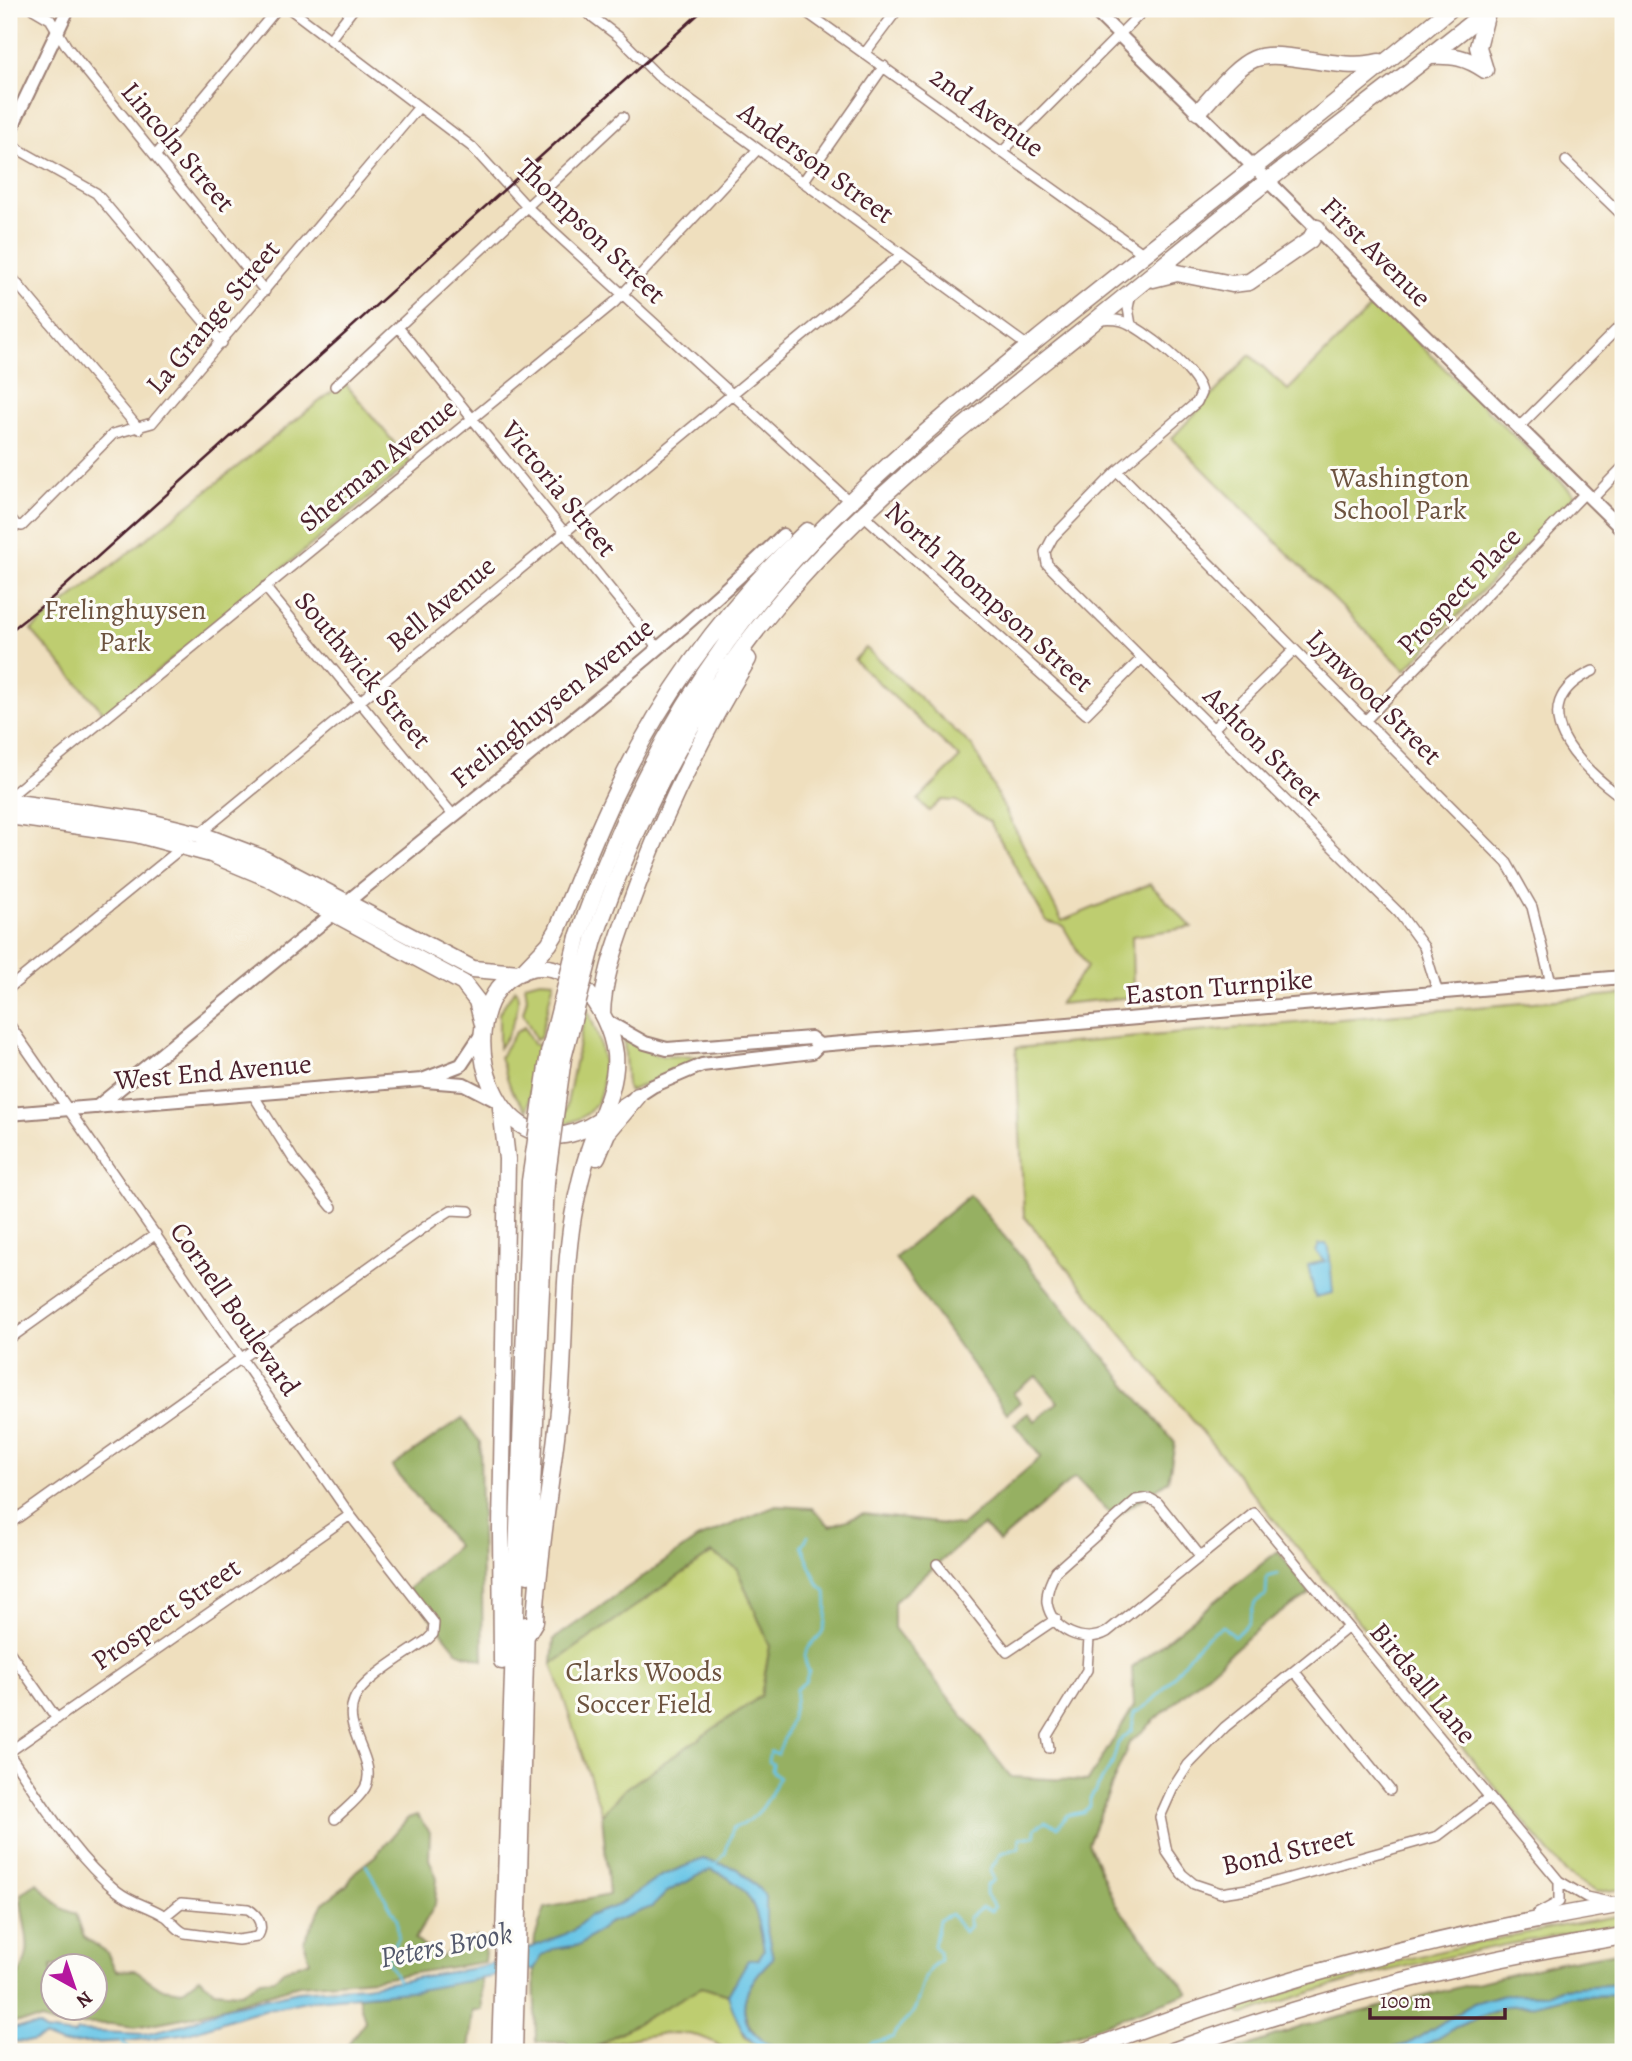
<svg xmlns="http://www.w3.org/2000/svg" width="1632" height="2061" viewBox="0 0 1632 2061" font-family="Alegreya,serif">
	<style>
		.green { fill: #becd6f; stroke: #84764d; stroke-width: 2 }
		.forest { fill: #96b062; stroke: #706846; stroke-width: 2; fill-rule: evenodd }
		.water { fill: #68c5e6; stroke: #597288; stroke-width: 2 }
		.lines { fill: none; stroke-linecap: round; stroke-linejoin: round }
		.stream { stroke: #68c5e6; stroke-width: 2.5 }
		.street-casing { stroke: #9c7f74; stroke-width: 12 }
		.secondary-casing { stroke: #9c7f74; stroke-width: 16 }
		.highway-casing { stroke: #9c7f74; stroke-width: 19 }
		.street { stroke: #fff; stroke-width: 9 }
		.secondary { stroke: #fff; stroke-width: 12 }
		.highway { stroke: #fff; stroke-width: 16 }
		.rail { stroke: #4a1f2b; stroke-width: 2.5 }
		.highway-bridge-casing { stroke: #9c7f74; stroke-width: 19; stroke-linecap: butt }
		.highway-bridge { stroke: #fff; stroke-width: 16 }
		.labels { text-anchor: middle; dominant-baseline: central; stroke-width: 6; stroke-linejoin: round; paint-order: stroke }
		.street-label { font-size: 28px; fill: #4a1f2b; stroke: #fdfcf7 }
		.park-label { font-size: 28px; fill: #6d533f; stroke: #fdfcf7 }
		.water-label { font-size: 30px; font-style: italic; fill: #54596c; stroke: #fdfcf7 }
	</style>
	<rect width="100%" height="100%" fill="#fdfcf7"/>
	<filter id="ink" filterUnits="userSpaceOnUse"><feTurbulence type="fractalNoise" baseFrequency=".0143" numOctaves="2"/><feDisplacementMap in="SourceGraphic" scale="14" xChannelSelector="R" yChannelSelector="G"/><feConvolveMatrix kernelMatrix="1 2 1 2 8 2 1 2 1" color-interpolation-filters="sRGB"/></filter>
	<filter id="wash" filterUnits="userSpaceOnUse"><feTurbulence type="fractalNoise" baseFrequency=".00686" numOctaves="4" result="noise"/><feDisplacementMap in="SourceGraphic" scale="28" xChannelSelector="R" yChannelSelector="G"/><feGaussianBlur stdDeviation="1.57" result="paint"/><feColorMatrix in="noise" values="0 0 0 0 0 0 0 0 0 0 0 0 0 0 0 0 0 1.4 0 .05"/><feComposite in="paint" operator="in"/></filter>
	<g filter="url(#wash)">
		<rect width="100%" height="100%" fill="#efdfbe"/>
		<path class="green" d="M1376,302L1575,495L1405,670L1172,438L1250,355L1288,390Z
			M344,382L411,463L105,714L31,630Z
			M866,648L973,747L1062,921L1150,884L1192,927L1132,936L1133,997L1059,1004L1087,967L1063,926L1046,921L990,822L956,801L941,800L929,811L918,800L960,758L854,660Z
			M540,980L554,981L540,1038L536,1040L523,1013L527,998L525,984Z
			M515,989C525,1002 508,1037 499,1048V1013Z
			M1623,994V1889L1597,1892L1566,1873L1024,1216L1016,1048Z
			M586,1008C606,1045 620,1114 563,1124Z
			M524,1027L533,1044L539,1045L527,1111L511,1089L500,1057L515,1033Z
			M624,1039L657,1056L714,1057L682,1067L630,1091L627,1088Z
			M712,1553L737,1569L770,1646L761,1696L624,1790L602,1814L552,1664Z
			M1623,1915V1925C1501,1943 1360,1972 1244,2015L1238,2012L1240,2006L1248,2003C1372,1965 1496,1936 1623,1915Z
			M702,1987L728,1995L745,2037L766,2052H728C690,2019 640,2038 596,2046Z"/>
		<path class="forest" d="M970,1195L1175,1443L1168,1481L1114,1518L1075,1477L999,1542L983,1525L894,1602V1628L1011,1777L1088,1781L1134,1706L1132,1668L1278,1551L1310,1594L1262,1625L1129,1743L1088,1843L1115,1904L1189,1993L1029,2052H780C732,2025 735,1994 773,1958L766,1926V1896L738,1869L703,1859L661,1876L619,1905L589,1916L571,1932L534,1948L535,1937L545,1908L609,1895L602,1814L624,1790L761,1696L770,1646L737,1569L712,1553L552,1664L554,1639L697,1539L776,1506L812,1508L830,1526L864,1514L961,1526L1041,1457L1014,1424L1028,1413L1035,1421L1058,1402L1037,1376L1013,1393L1020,1402L1007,1413L895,1258Z
			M462,1418L480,1442L483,1660L458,1652L408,1589L457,1546L392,1467Z
			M417,1815L430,1832L429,1859L437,1879L435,1905L415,1939L438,1958L458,1944L477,1936L485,1951L484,1962L375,1979L299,1985L189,2017L135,2027L110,2024H54L41,2020L9,2023V1986L12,1985C40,1947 22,1935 21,1894L37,1883L61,1908L76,1914L84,1937L107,1952L116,1971L134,1970L161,1988L182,1991L200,1977L214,1991L241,1993L260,1980L275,1979L284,1970L310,1961L304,1941L323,1903L347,1885L356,1871L375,1856L408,1818ZM94,1966V2008H52V1966Z
			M711,1869C753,1887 757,1908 764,1950L758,1960L748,1961L728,1995L702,1987L585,2052H568L567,2043L536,2042L534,1969L542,1956L553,1949L580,1945L608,1923L652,1907L667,1892Z
			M1623,1951V1984L1561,1988L1544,1995L1504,1994L1474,2003L1408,2044L1377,2052H1231L1304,2026L1560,1962Z
			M481,1977L482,2010H473L469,2052H342L365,2021L358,1996L418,1990Z
			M1623,1995V2052H1414L1456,2027L1506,2006L1534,2005L1571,1996Z"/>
		<path class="water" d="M1319,1244H1326L1329,1248L1333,1293L1315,1297L1308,1265L1325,1261L1316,1252Z
			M703,1859L738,1869L766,1896V1926L773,1958C734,1994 731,2032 785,2051C750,2056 737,2024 728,1995L748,1960H758L764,1950C757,1908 753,1887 711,1869L667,1892L652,1907L608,1923L580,1945L553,1949L542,1956L534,1969L418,1990L306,2001L250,2013L188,2033L130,2041L61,2044L44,2037L32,2042L9,2041V2028L39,2026L44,2031L74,2035L77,2031L144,2034L185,2024L223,2008L298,1991L365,1986L481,1967L571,1932L589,1916L619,1905L661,1876Z
			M1623,1984V1995L1571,1996L1534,2005L1506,2006L1456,2027L1414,2052H1377L1408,2044L1474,2003L1505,1994L1544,1995L1561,1988Z"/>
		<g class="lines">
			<path class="stream" d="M716,1864L725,1854L733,1828C758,1821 769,1800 779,1777L772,1771L773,1764L768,1761L770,1751L777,1754C785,1740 797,1703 796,1689L805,1682L809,1671C799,1652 809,1648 821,1634C828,1625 827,1602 826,1591L818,1584L802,1546L808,1536
				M366,1865L397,1919L398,1936L387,1960L398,1980
				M121,2041L134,2052
				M863,2052L871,2043L894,2037C898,2024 909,2021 914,2010C923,1992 922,1969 940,1961L939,1952L934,1946L939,1920L951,1914L964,1932L970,1926L968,1918L982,1908L991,1911L994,1907L986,1894V1886L994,1880L990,1870L1001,1853L1019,1848L1020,1838L1035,1836V1828L1045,1822L1058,1827L1067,1815L1083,1812L1090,1806V1799L1112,1764L1118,1743L1132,1730L1134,1713C1173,1694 1184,1646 1223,1626L1234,1637L1248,1623L1255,1602L1266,1595L1267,1577L1278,1574"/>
		</g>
	</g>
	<g filter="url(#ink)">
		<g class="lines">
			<defs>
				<path id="street" d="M33,9L50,19L67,47L265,291
					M290,9L472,147L528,208L849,501
					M582,9L619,37L658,76L1029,347
					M802,9L1144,254
					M331,38L353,9
					M865,53L898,9
					M9,144L96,193L222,343
					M1003,151L1145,9
					M156,155L277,9
					M1566,161L1623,216
					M803,182L884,66
					M9,274L139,429
					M1100,320C1108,319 1115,319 1122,321C1142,327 1200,373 1201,393L1197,402L1117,471L1053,537L1045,552L1047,564L1399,913L1424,947L1438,993
					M1131,325L1128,308L1131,293
					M398,327L658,648
					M335,386L623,117
					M1519,427L1623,323
					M1117,471L1507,863L1532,907L1551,983
					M1592,499L1623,467
					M862,514L1086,714L1141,659
					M9,516L16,525L22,526L113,434L152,423L419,107
					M265,587L453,815
					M1593,671C1517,706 1581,769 1623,798
					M1365,721L1585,493
					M1213,729L1294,650
					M9,797L615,302L758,149
					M198,835L902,254
					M9,988L184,846
					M9,1024L350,1515L434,1623L433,1634L428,1639C409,1653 362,1679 354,1700C341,1730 379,1761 365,1788C358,1800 345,1809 335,1819
					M252,1093L294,1160L332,1207
					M9,1339L156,1234
					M9,1524L432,1222L451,1210L469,1211
					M1201,1557L1158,1503L1149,1498L1136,1500L1056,1571C1051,1581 1046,1591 1047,1603C1052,1631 1084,1645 1107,1632L1254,1513L1559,1881L1586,1897L1609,1902
					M937,1564L1007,1652L1056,1619
					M1347,1628L1225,1727L1188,1765L1173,1788L1160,1817L1167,1852L1182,1874L1194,1884L1221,1893L1254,1888L1438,1836L1488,1798
					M9,1651L57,1719
					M1294,1671L1390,1790
					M1049,1748L1047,1736L1087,1670L1089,1638
					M9,1752L350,1515
					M9,1754C41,1800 73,1856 117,1891C132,1903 150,1906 165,1916C173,1921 175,1929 185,1933L238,1940L257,1937C265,1926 258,1915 248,1909L181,1903L165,1916
					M1537,1914L1559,1902V1881"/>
				<path id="secondary" d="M1093,9L1623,530
					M9,133L68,9
					M347,902C493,782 647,667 783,535
					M606,1021L645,1043L667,1049L811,1038L819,1045
					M425,1081L464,1084L495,1100
					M97,1107L334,913
					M9,1114L422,1080L461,1065L483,1032
					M599,1121L653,1086L702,1065L812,1052L819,1045L1623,977"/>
				<path id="highway" d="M1431,56C1453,55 1466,57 1485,70
					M1485,70L1478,47L1487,12
					M1198,112C1214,96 1233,68 1254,59C1281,47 1339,73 1379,62
					M1153,279L1177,273L1232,284L1249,282L1310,240L1317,228
					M9,802L141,820L199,834L262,858L473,969L519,973
					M9,816L136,834L211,854L266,877L463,983L477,1001L483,1024
					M578,937C614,833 662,732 727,642C814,521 929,428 1043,335C1178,226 1317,120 1450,9
					M594,940C635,822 691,708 772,611C861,503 972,419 1080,333C1144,282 1206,229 1270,179C1343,122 1417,67 1489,9
					M522,972L549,944L557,931C577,883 595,834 618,788C664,691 729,604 807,531
					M602,1014C603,976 618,940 630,905C661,818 700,738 748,659
					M501,1108L507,1159L501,1530L502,1661
					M597,1157L607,1133L638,1096
					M528,1575L546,1182
					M526,1636L535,1621C539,1547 553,1474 560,1401C565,1340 563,1277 573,1216C577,1194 582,1171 589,1150C599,1119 618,1087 615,1054C610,1011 567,946 516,974C443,1015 497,1186 599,1121
					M500,2052L530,1181
					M514,2052L526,1625
					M1082,2052C1263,1981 1432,1937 1623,1904
					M1170,2052C1316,1998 1469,1961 1623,1936"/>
			</defs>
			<use href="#street" class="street-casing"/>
			<use href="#secondary" class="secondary-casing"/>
			<use href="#highway" class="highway-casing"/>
			<use href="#street" class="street"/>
			<use href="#secondary" class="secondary"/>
			<use href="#highway" class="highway"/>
			<path class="rail" d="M9,632L52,598L704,9"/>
			<defs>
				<path id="highway-bridge" d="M530,1181L549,1053L578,937
					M546,1182L563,1058L594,940"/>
			</defs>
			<use href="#highway-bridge" class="highway-bridge-casing"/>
			<use href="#highway-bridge" class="highway-bridge"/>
		</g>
	</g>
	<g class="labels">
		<g class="street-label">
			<text transform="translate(987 112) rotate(36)">2nd Avenue</text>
			<text transform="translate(178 147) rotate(50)">Lincoln Street</text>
			<text transform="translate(816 163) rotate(36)">Anderson Street</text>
			<text transform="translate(591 231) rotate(44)">Thompson Street</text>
			<text transform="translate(1376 252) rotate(45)">First Avenue</text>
			<text transform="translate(213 317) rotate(-50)">La Grange Street</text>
			<text transform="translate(378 465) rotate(-39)">Sherman Avenue</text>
			<text transform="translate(559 489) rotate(51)">Victoria Street</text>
			<text transform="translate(1459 591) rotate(-46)">Prospect Place</text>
			<text transform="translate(989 597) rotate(42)">North Thompson Street</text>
			<text transform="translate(441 604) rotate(-40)">Bell Avenue</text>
			<text transform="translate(363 670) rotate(50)">Southwick Street</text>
			<text transform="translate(1374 697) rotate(45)">Lynwood Street</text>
			<text transform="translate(552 703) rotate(-39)">Frelinghuysen Avenue</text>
			<text transform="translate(1263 746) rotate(45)">Ashton Street</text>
			<text transform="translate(1219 987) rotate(-5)">Easton Turnpike</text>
			<text transform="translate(213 1072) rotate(-5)">West End Avenue</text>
			<text transform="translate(235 1309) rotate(55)">Cornell Boulevard</text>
			<text transform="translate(166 1614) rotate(-35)">Prospect Street</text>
			<text transform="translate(1423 1683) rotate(50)">Birdsall Lane</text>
			<text transform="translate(1288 1851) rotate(-13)">Bond Street</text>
		</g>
		<g class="park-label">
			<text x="1400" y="478">Washington<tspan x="1400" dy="32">School Park</tspan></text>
			<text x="125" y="610">Frelinghuysen<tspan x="125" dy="32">Park</tspan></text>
			<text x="644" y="1672">Clarks Woods<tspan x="644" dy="32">Soccer Field</tspan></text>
		</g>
		<g class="water-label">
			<text transform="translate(446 1945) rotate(-11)">Peters Brook</text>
		</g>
	</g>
	<rect width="1632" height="2061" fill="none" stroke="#fdfcf7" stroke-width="35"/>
	<g transform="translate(74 1987) rotate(140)"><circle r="33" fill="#fdfcf7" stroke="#b5a4a5" stroke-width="2"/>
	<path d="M0-5L12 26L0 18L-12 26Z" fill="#b5179e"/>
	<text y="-10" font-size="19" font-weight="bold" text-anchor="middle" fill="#4a1f2b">N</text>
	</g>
	<path d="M1370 2008v10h135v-10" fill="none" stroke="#4a1f2b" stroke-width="3.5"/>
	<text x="1380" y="2008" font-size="21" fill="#4a1f2b" stroke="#fdfcf7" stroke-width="5" paint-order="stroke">100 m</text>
</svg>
